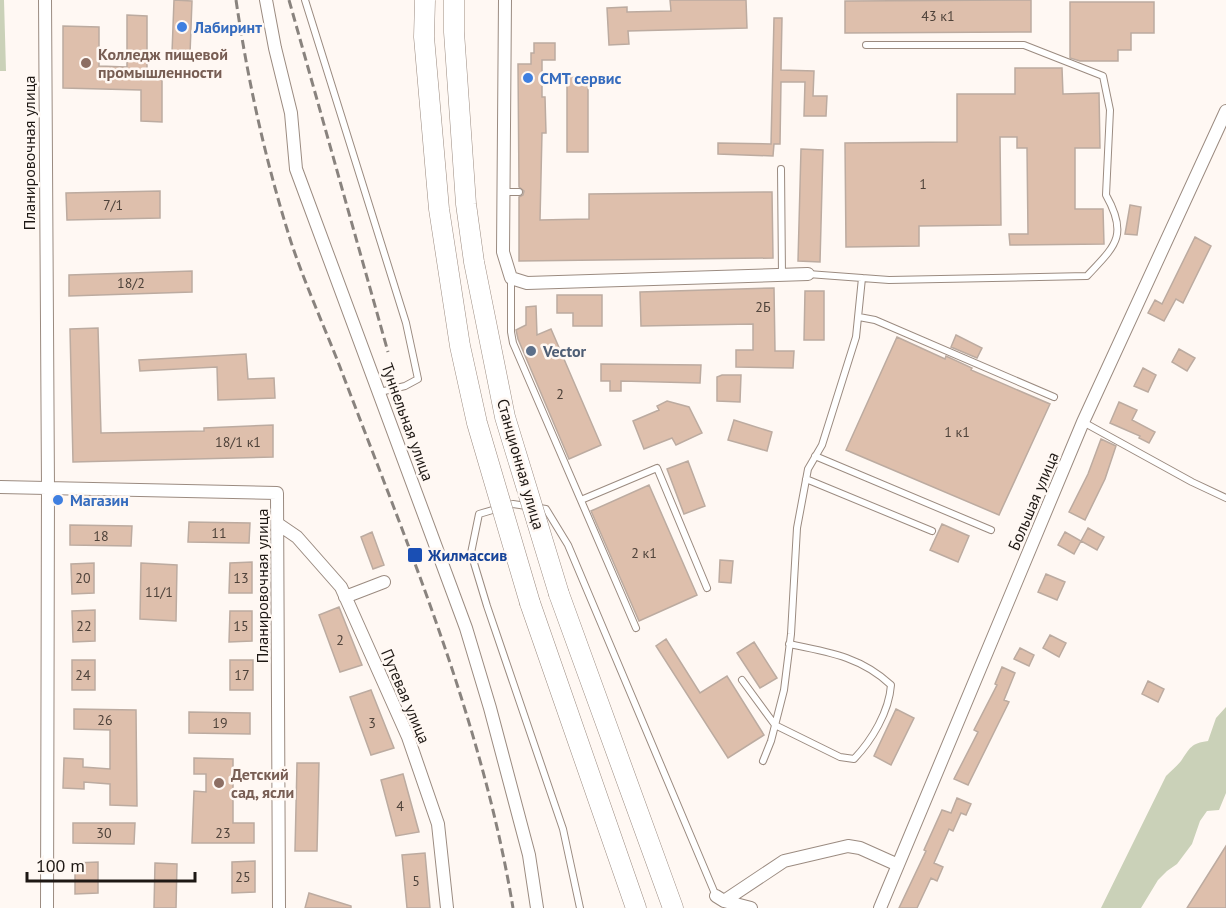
<svg xmlns="http://www.w3.org/2000/svg" width="1226" height="908" viewBox="0 0 1226 908" font-family="'PT Sans',sans-serif">
	<style>
		.green { fill: #cad1b8 }
		.building { fill: #debfac; stroke: #bcaba0; stroke-width: 1.5 }
		.lines { fill: none; stroke-linecap: round; stroke-linejoin: round }
		.service-casing { stroke: #9b8b80; stroke-width: 8 }
		.minor-casing { stroke: #9b8b80; stroke-width: 14 }
		.primary-casing { stroke: #9b8b80; stroke-width: 21 }
		.service { stroke: #fff; stroke-width: 6 }
		.minor { stroke: #fff; stroke-width: 12 }
		.primary { stroke: #fff; stroke-width: 20 }
		.rail { stroke: #89837e; stroke-width: 3; stroke-dasharray: 9 4.5; stroke-linecap: butt }
		.primary-bridge-casing { stroke: #9b8b80; stroke-width: 21; stroke-linecap: butt }
		.primary-bridge { stroke: #fff; stroke-width: 20 }
		.shop-dot { fill: #3f7fe0; stroke: #fff8f3; stroke-width: 2 }
		.education-dot { fill: #8d6e63; stroke: #fff8f3; stroke-width: 2 }
		.service-dot { fill: #5c6f8a; stroke: #fff8f3; stroke-width: 2 }
		.transit-dot { fill: #1a4fb4; stroke: #fff8f3; stroke-width: 2 }
		.labels { text-anchor: middle; dominant-baseline: central; stroke-width: 5; stroke-linejoin: round; paint-order: stroke }
		.number-label { font-size: 14px; fill: #4e423a }
		.shop-label { font-size: 16px; font-weight: bold; fill: #366cbe; stroke: #fff8f3; text-anchor: start }
		.education-label { font-size: 16px; font-weight: bold; fill: #785e54; stroke: #fff8f3; text-anchor: start }
		.street-label { font-size: 16px; fill: #1e1814; stroke: #fff8f3 }
		.service-label { font-size: 16px; font-weight: bold; fill: #4e5e75; stroke: #fff8f3; text-anchor: start }
		.transit-label { font-size: 16px; font-weight: bold; fill: #164399; stroke: #fff8f3; text-anchor: start }
	</style>
	<rect width="100%" height="100%" fill="#fff8f3"/>
	<path class="green" d="M0,0H4L6,71H0Z
		M1226,707V793L1219,810L1207,811L1200,821L1192,844L1177,864L1167,871L1158,880L1141,908H1101L1166,776C1171,771 1177,766 1181,761C1190,748 1191,743 1208,741L1216,718Z"/>
	<path class="building" d="M174,0L192,1L190,54L172,53Z
		M670,0H746L747,28L628,31L629,44L609,45L607,8L627,7V12L671,11Z
		M1031,0V32L845,33V1Z
		M1070,2H1154V33H1131V50H1118V61H1080L1070,58Z
		M127,15L147,16V70L162,71V122L141,121V90L63,88V26L99,27V66L127,67Z
		M774,18H782L781,70L814,71L813,96H827L826,116H804L805,82H781L780,144H774L773,156L718,154V143L771,144Z
		M534,43H555V60H542V97H545L546,133H542L540,220L589,219V194L772,192L773,258L519,261V197L523,195L524,191L519,187L518,64H531V53H534Z
		M1015,68H1062L1063,94L1099,93L1100,148H1075V209H1103L1104,244L1010,245L1009,234H1028L1027,148H1017V137H1000L1001,225L919,226V246L846,247L845,143L957,142V94H1015Z
		M567,77H588V152H567Z
		M801,149L823,150L820,262L798,261Z
		M160,191V218L67,220L66,193Z
		M1130,205L1141,207L1137,235L1125,234Z
		M1195,237L1211,246L1183,303L1176,299L1164,321L1148,313L1155,300L1162,304Z
		M192,271V292L69,296V275Z
		M774,288L775,351H794L793,368L736,367V350H753V324L641,326L640,292Z
		M805,291H824V340H804Z
		M557,295H602V326H573V313H557Z
		M536,306L537,335L551,329L601,445L569,459L518,339L516,330L526,325V307Z
		M98,328L101,433L204,431V428L273,425V457L73,462L70,329Z
		M956,335L982,348L977,358L951,347Z
		M897,337L945,359L946,356L972,368L971,370L1050,404L999,515L846,450Z
		M1179,349L1195,358L1187,371L1172,362Z
		M246,354L248,379L274,378L275,398L218,400L217,367L140,371L139,360Z
		M601,364L701,365L700,383L621,381V391H610V381H601Z
		M1143,368L1156,375L1148,392L1134,386Z
		M722,375H741L740,402L717,401V377Z
		M667,401L689,407L702,433L676,445L672,438L644,449L633,421L659,410L657,406Z
		M1119,402L1137,410L1132,420L1155,432L1149,443L1139,438L1140,436L1110,423Z
		M734,420L772,432L767,451L728,440Z
		M1101,439L1116,446L1105,479L1085,520L1069,512L1088,474Z
		M688,461L705,506L684,514L667,469Z
		M649,485L697,595L639,621L591,511Z
		M189,522L250,523L249,543L188,542Z
		M942,524L969,536L958,562L930,550Z
		M70,525L132,526L131,546L70,545Z
		M1088,528L1104,537L1097,550L1081,541Z
		M372,532L384,565L373,569L361,537Z
		M1065,532L1081,541L1074,554L1058,545Z
		M720,560L733,561L731,583L719,582Z
		M252,562V593H229L230,563Z
		M94,563V593L72,594L71,564Z
		M141,563L177,565L176,621L140,619Z
		M1046,574L1065,582L1057,600L1038,592Z
		M339,607L362,665L340,672L319,615Z
		M95,610V641L73,642L72,611Z
		M230,611H252V641L229,642Z
		M1050,635L1066,643L1059,657L1043,648Z
		M666,639L700,693L727,676L764,735L728,758L656,646Z
		M754,642L777,678L760,688L737,653Z
		M1020,648L1034,655L1029,666L1014,659Z
		M72,660H95V690H72Z
		M230,660H253V690H230Z
		M1002,667L1015,673L1004,700L1009,702L968,785L954,779L978,732L974,730L997,685L995,684Z
		M1148,681L1164,689L1158,702L1142,694Z
		M371,690L394,748L371,755L350,697Z
		M74,709L136,710L137,806L110,805V784L84,782V789L63,788L64,758L83,759V767L110,769V730L74,729Z
		M896,709L914,718L891,765L874,756Z
		M189,712L250,713V734L189,733Z
		M194,758L233,759V823H254V843H192L194,791L206,792V774H194Z
		M297,763H319L317,851H295Z
		M403,774L419,832L396,836L381,780Z
		M957,798L971,804L966,815L961,813L953,831L949,829L934,863L943,867L937,881L931,878L917,908H899L926,851L924,850L942,810L951,813Z
		M73,823H135L134,844L73,843Z
		M1226,846V908H1187Z
		M425,853L430,908H407L402,855Z
		M255,861V892L232,893V862Z
		M98,862V893L75,894V863Z
		M155,863L177,864L176,908H154Z
		M309,893L351,906V908H305Z"/>
	<g class="lines">
		<defs>
			<path id="service" d="M305,0L406,323L418,379L405,386L380,392
				M781,169L782,275
				M503,192H519
				M808,274L889,280L1087,276C1115,246 1129,236 1106,195L1110,110L1103,76L1024,45H866
				M511,279V332L513,343L636,628
				M859,317L875,320L1054,397
				M1083,422L1192,482L1226,498
				M815,456L991,530
				M806,479L932,531
				M581,500L657,468L707,588
				M742,680L775,725L840,757L854,759C872,740 889,712 891,685C861,657 829,652 789,644
				M763,761L771,741L784,690L791,634L797,528L808,469L822,445L856,337L862,278
				M580,908L563,829L487,606L471,553L479,514L513,504L546,509L568,545L716,896"/>
			<path id="minor" d="M45,0L48,487L47,908
				M266,0L275,48L291,113L296,169L466,628L490,708L529,855L537,908
				M505,0L503,252L511,278L527,283L808,274
				M0,487L277,493L279,908
				M278,524L297,537L341,587L408,737L438,824L447,908
				M345,597L384,582
				M716,896L724,901L751,908
				M724,901L784,861L848,846L860,848L898,865
				M880,908L1083,422L1226,111"/>
			<path id="primary" d="M559,594L673,908
				M530,603L636,908"/>
		</defs>
		<use href="#service" class="service-casing"/>
		<use href="#minor" class="minor-casing"/>
		<use href="#primary" class="primary-casing"/>
		<use href="#service" class="service"/>
		<use href="#minor" class="minor"/>
		<use href="#primary" class="primary"/>
		<path class="rail" d="M236,0C248,82 266,163 291,242C305,284 324,326 340,367C407,544 482,720 513,908
			M289,0L388,352"/>
		<defs>
			<path id="primary-bridge" d="M425,0L424,37L439,209L460,346L477,423L530,603
				M454,0V32L466,204L474,262L505,417L559,594"/>
		</defs>
		<use href="#primary-bridge" class="primary-bridge-casing"/>
		<use href="#primary-bridge" class="primary-bridge"/>
	</g>
	<g class="shop-dot">
		<circle cx="182" cy="27" r="6"/>
		<circle cx="528" cy="78" r="6"/>
		<circle cx="58" cy="500" r="6"/>
	</g>
	<g class="education-dot">
		<circle cx="86" cy="63" r="6"/>
		<circle cx="219" cy="783" r="6"/>
	</g>
	<circle class="service-dot" cx="531" cy="351" r="6"/>
	<rect class="transit-dot" x="407" y="547" width="16" height="16" rx="3"/>
	<g class="labels">
		<g class="number-label">
			<text x="938" y="16">43 к1</text>
			<text x="923" y="184">1</text>
			<text x="113" y="205">7/1</text>
			<text x="131" y="283">18/2</text>
			<text x="763" y="307">2Б</text>
			<text x="560" y="394">2</text>
			<text x="957" y="432">1 к1</text>
			<text x="238" y="442">18/1 к1</text>
			<text x="219" y="533">11</text>
			<text x="101" y="536">18</text>
			<text x="644" y="553">2 к1</text>
			<text x="83" y="578">20</text>
			<text x="241" y="578">13</text>
			<text x="159" y="592">11/1</text>
			<text x="84" y="626">22</text>
			<text x="241" y="626">15</text>
			<text x="340" y="640">2</text>
			<text x="83" y="675">24</text>
			<text x="242" y="675">17</text>
			<text x="105" y="720">26</text>
			<text x="220" y="723">19</text>
			<text x="372" y="723">3</text>
			<text x="400" y="806">4</text>
			<text x="104" y="833">30</text>
			<text x="223" y="833">23</text>
			<text x="243" y="877">25</text>
			<text x="416" y="881">5</text>
		</g>
		<g class="shop-label">
			<text x="194" y="27">Лабиринт</text>
			<text x="540" y="78">СМТ сервис</text>
			<text x="70" y="500">Магазин</text>
		</g>
		<g class="education-label">
			<text x="98" y="54">Колледж пищевой<tspan x="98" dy="18">промышленности</tspan></text>
			<text x="231" y="774">Детский<tspan x="231" dy="18">сад, ясли</tspan></text>
		</g>
		<g class="street-label">
			<text transform="translate(29 153) rotate(-90)">Планировочная улица</text>
			<text transform="translate(408 422) rotate(70)">Туннельная улица</text>
			<text transform="translate(521 464) rotate(74)">Станционная улица</text>
			<text transform="translate(1033 501) rotate(-67)">Большая улица</text>
			<text transform="translate(262 586) rotate(-90)">Планировочная улица</text>
			<text transform="translate(406 696) rotate(67)">Путевая улица</text>
		</g>
		<g class="service-label">
			<text x="543" y="351">Vector</text>
		</g>
		<g class="transit-label">
			<text x="428" y="555">Жилмассив</text>
		</g>
	</g>
	<path d="M27 872v9h168v-9" fill="none" stroke="#1e1814" stroke-width="3"/>
	<text x="36" y="872" font-size="18" fill="#1e1814" stroke="#fff8f3" stroke-width="4.5" paint-order="stroke">100 m</text>
</svg>
